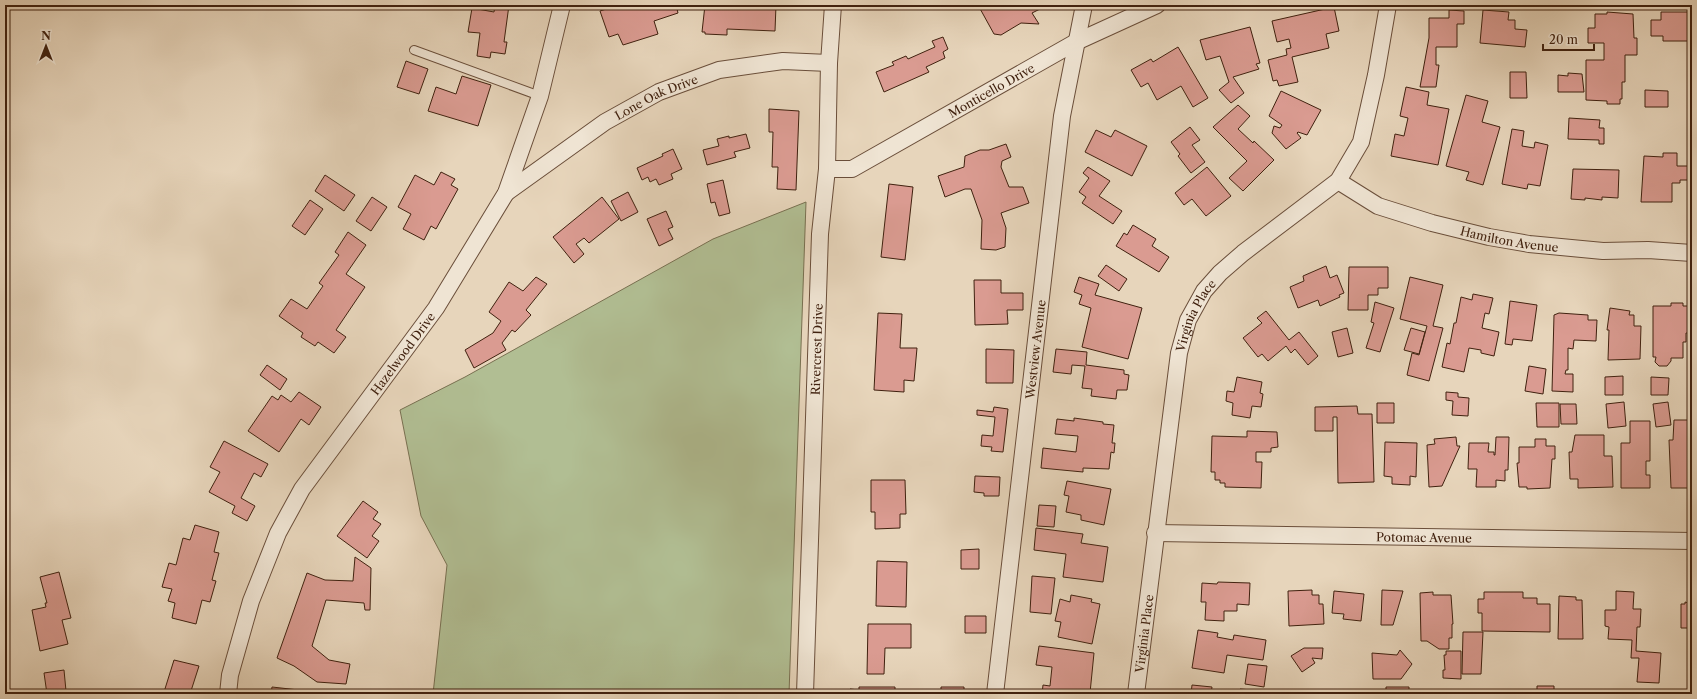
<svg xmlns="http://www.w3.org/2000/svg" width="1697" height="699" viewBox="0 0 1697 699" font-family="'Libre Caslon Text',serif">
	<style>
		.green { fill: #b1be93; stroke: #787051 }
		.building { fill: #da9b91; stroke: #40210f }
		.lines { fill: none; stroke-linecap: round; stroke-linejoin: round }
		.lane-casing { stroke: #6a4e3a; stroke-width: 10 }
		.street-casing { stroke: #6a4e3a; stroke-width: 18 }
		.lane { stroke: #efe4d3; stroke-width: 8 }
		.street { stroke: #efe4d3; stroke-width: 16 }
		.labels { text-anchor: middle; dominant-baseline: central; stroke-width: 4; stroke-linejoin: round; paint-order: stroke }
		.street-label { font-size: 12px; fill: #40210f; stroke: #efe4d3 }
	</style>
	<rect width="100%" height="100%" fill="#e7d5bb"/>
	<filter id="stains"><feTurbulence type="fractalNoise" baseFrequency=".005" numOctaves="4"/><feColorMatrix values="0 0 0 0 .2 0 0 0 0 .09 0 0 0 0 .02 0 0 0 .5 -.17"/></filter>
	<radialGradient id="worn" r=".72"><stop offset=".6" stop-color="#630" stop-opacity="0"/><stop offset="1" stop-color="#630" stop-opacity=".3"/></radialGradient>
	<path class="green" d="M806,202L789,694H433L447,565L421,516L400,410L465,377L713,239Z"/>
	<path class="building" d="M495,5H509L504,42H507L505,54L491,52L490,58L477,56L480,33L468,32L472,8L494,12Z
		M619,5H676L678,13L654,21L658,34L623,45L618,34L609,37L600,11Z
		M705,5H776L775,31L727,29V35L705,34V32H702Z
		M978,5H1038L1040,9L1032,13L1039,24L1021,23L1001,35L994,34Z
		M1334,7L1339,31L1326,34L1329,48L1292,57L1298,82L1279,86L1277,80L1273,81L1268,60L1287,55L1286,49L1291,48L1289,39L1277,42L1272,21Z
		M1449,10L1464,11V24H1457V47H1436V65H1439L1436,87H1420L1429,38V18H1449Z
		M1483,10L1509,12L1508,20H1515V29L1527,30L1525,47L1480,43Z
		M1607,12L1633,14L1634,38H1637V55H1625V82H1622V99H1620V104H1607V101L1586,100V60H1604V43H1588V28H1595V14H1607Z
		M1661,12H1692V37H1688V41H1663V36H1651V20H1661Z
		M1250,27L1260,63L1256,64L1259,69L1233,77L1244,93L1231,103L1219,90L1229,82L1220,56L1206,60L1200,40Z
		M943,37L948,49L943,52L945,58L926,67L929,72L884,92L876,72L894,65L892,62L906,56L908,59L935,47L932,41Z
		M1178,47L1208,98L1193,107L1181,86L1157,100L1148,83L1141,87L1131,70L1151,59L1153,62Z
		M406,61L428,69L419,94L397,87Z
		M1510,72H1526L1527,98H1510Z
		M1568,73L1582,74L1584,92H1558V75L1568,76Z
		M462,76L491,85L478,126L428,111L436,87L456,94Z
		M1406,87L1429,92L1427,105L1449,109L1438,165L1391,156L1395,134L1404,136L1408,118L1400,116Z
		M1645,90L1668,91V107H1645Z
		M1281,91L1321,110L1307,135L1298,132L1297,133L1301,138L1286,149L1272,133L1274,126L1280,128L1282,125L1269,116Z
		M1466,95L1488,101L1482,122L1500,127L1483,185L1466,180L1469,172L1446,166Z
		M1238,105L1250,116L1238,129L1253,143L1254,141L1274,160L1243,191L1229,178L1247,161L1213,127Z
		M769,109L799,111L796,190L777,189L778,167H772L773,132H769Z
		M1569,118L1600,120L1599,128H1604V144H1599V140L1568,139Z
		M1190,127L1200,140L1192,145L1205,162L1191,173L1178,156L1180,154L1171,142Z
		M1512,129L1524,131L1522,146L1534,148L1535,142L1548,145L1540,186L1528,184L1527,189L1502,184Z
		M1096,130L1111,137L1115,130L1147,146L1132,176L1085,152Z
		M746,134L750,148L734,152L736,157L707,165L703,150L719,146L717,139L729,136V138Z
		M1006,144L1011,157L1002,161L1001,167L1009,187H1023L1029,203L1001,213L1006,228L1005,247L996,250L981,249L982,220L971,189H965L945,197L938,176L964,167L965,156L980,150H989Z
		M673,149L682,169L671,174L673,179L659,185L656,179L650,182L648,177L642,180L637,168L663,156L662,154Z
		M1663,153H1677V166H1689V180H1680V183H1672V202H1641L1644,156L1663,157Z
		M1088,167L1110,181L1099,196L1122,211L1113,224L1082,203L1086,197L1079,192L1089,178L1083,173Z
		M1207,167L1231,196L1206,216L1192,199L1184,205L1175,193Z
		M1573,169L1619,170L1618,198L1602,197V200L1585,198V200L1571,199Z
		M441,172L455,179L451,185L458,189L436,229L431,226L424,240L403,229L411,214L398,207L415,175L434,185Z
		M325,175L355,195L344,211L315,191Z
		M723,180L730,213L719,216L715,202L711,203L707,184Z
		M889,184L913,187L905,260L881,257Z
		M628,192L638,212L621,221L611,201Z
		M372,197L387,207L371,231L356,221Z
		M602,197L619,219L589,243L584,238L576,244L584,254L574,263L553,237Z
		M310,200L323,209L305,235L292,226Z
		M666,211L673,227L668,229L673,239L659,246L647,219Z
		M1133,225L1156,239L1152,246L1169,257L1159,272L1116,246L1124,233L1127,235Z
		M348,232L366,245L346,274L365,287L336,330L346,337L334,353L318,342L315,346L301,337L303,333L279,316L291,299L307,309L323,286L319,283L339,255L335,252Z
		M1106,265L1127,279L1119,291L1098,276Z
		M1326,266L1330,278L1337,275L1344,293L1339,295L1340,297L1320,306L1318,300L1298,308L1290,287L1304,281L1303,276Z
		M1349,267H1388V288H1378V295H1368V310H1348Z
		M536,277L547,284L526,310L531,315L515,332L512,330L502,343L506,350L474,368L465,350L493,333L501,321L489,312L509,282L523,291Z
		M1079,277L1099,284L1095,295L1142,308L1128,359L1082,347L1091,308L1079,304L1082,295L1074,292Z
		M1410,277L1443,285L1433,326L1443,328L1429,381L1407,375L1412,353L1419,355L1427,326L1400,319Z
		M974,280H1001V293H1023V310H1007L1008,324L975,325Z
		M1473,294L1493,298L1489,314L1485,313L1482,328L1499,332L1494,356L1481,353V350L1469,348L1464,372L1442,367L1447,343L1450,344L1454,323H1456L1461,297L1472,300Z
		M1510,301L1537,305L1532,341L1513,339L1512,345L1505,344Z
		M1375,302L1394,308L1380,352L1366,348L1374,323L1371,322Z
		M1671,303H1683V306H1691V333H1686V342H1683V358H1671V361L1667,366H1659L1655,362L1656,357H1653V306H1671Z
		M1610,308L1630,311L1629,315H1634V326H1641L1640,359L1608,360L1609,330H1607Z
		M1266,311L1289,340L1299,332L1318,356L1308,365L1295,349L1291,353L1286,346L1268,361L1262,354L1258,357L1243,338L1262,323L1257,318Z
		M878,313L902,314L900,348H917L914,381L904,380V392L874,390Z
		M1559,313L1588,315V320H1597L1596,341L1574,340L1573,349L1568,348V370H1566L1565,374H1573V392L1552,391L1554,315Z
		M1347,328L1353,353L1338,357L1332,332Z
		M1411,328L1425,332L1419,354L1404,350Z
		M986,349L1014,350L1013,383H986Z
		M1056,349L1087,352L1086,365L1124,370V374L1129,375L1127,390H1117L1116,399L1091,396L1092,389L1082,388L1085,366L1072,365L1071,374L1053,372Z
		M267,365L287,379L280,390L260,375Z
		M1529,366L1546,369L1543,394L1525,391Z
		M1623,376V395H1605V377Z
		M1237,377L1262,382L1260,393L1263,394L1261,407L1252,406L1250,418L1232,415L1233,403L1226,401L1227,391L1234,392Z
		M1651,377L1669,378L1668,395H1651Z
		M299,392L321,407L309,425L301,419L279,452L248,431L272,396L278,400L281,395L291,402Z
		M1446,392L1458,393V397L1469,398L1468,416L1452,415L1453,401L1446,400Z
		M1624,402L1626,426L1608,428L1606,404Z
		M1668,402L1671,425L1656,427L1653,404Z
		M1377,403H1394V423H1377Z
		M1536,403H1559V427H1537Z
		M1560,404H1576L1577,424H1561Z
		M1357,406L1358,414H1372L1374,482L1338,483L1337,417H1333V431H1315V407Z
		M994,407L1008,409L1003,452L991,451L992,447L981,446L982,435L993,436L995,417L977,415V410L993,412Z
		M1074,418L1103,422V424L1114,425L1112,443H1115L1114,453L1111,452L1109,469L1083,468V472L1041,468L1043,448L1076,452L1078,436L1055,434L1057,419L1074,421Z
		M1674,420H1690L1692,488H1671L1669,440H1673Z
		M1630,421H1650V461H1646V475H1650V488H1621V443H1630Z
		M1247,431L1277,432L1278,447L1271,448V452H1256V462H1262L1261,488L1225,487V483H1220V480H1215V472H1211L1212,436L1247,437Z
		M1575,435H1604V456H1612L1613,487L1578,488V479H1570L1569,452H1572Z
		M1456,437L1457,446H1460L1442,486L1429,487L1427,445L1435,444L1434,439Z
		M1496,437H1509L1508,470H1505V481L1496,480V487H1476L1477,469H1468L1469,443H1489L1488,452H1494V455H1495Z
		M1535,439H1546V446H1555V459H1552L1550,488L1527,489V487H1519L1517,463H1519V447H1535Z
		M224,441L268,464L261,477L254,473L241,498L255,506L247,521L232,513L235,506L209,492L220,472L210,467Z
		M1385,442L1417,443L1416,477L1410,476V485L1392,484V477L1384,476Z
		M975,476L1000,477L999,496H984V493L974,492Z
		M871,480H905L906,514H900V528L875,529V512H871Z
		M1067,481L1111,489L1104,525L1081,520V515L1066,512L1069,496L1064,495Z
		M363,501L378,512L373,519L381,524L372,536L379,541L367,558L337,536Z
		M1039,505L1056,506L1054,527L1037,526Z
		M195,525L219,532L214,552L219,553L212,580L216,581L210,602L202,600L196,624L172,618L175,603L168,601L172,589L162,587L169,563L176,565L183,538L190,540Z
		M1036,528L1083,534L1081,543L1108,547L1103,582L1063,577L1066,554L1034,550Z
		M979,549V569H961V550Z
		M355,557L371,568L370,610H365L364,603L326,600L312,646L329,660L350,664L346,684L317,682L294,666L277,658L307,573L325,580L353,581Z
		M877,561L907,562L906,607L876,606Z
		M59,572L71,618L62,620L68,644L40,651L32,610L46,607L45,603H47L40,577Z
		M1032,576L1055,578L1051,614L1030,612Z
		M1218,582L1250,583L1249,605L1237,604V611H1224V621L1205,620L1206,602H1201L1202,583L1217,584Z
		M1312,590V595H1319V604H1323L1324,624L1289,626L1288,591Z
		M1382,590L1403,591L1393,625H1381Z
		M1334,591L1364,594L1361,621L1343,619L1344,614L1332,613Z
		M1616,591L1634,592L1633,609H1641L1640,627H1637L1636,651L1661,653L1659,683L1637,682L1639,658H1631L1632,640L1608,639L1609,627L1605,626V610H1616Z
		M1433,592V595H1451L1453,624H1452V638H1449V649H1439L1427,641H1421L1420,593Z
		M1484,592H1523V598H1537V604H1550V632L1482,631V613H1478V599H1484Z
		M1071,595L1092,599L1091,602L1100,604L1092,644L1058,637L1061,622L1055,621L1060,599L1070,602Z
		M1559,596L1576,597V600H1582L1583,639H1558Z
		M1685,602L1692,604V628H1681V604H1685Z
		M965,616H986V633H965Z
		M868,624H911V648H885L884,674H867Z
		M1198,630L1218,633L1217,637L1233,640L1234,635L1266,640L1263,660L1227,655L1224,673L1192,668Z
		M1463,632H1483L1481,674H1462Z
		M1039,646L1094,653L1090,693L1042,694L1043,685L1050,686L1052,667L1036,665Z
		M1304,648H1323L1322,659L1312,658L1315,663L1302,672L1291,656Z
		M1400,650L1412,664L1401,679H1373L1372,653L1397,655Z
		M1446,651H1461V679L1443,678V670H1445L1444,655H1446Z
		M174,660L199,666L190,694H159L164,692Z
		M1248,664L1267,666L1264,687L1245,684Z
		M64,670L66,691L73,690V694H47L44,673Z
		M1192,685L1212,687L1211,694H1191Z
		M1537,686H1554V694H1537Z
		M272,687L334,694H271Z
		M859,687H895V694H850V689L859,690Z
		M941,687H964V694H941Z
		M1386,687H1409V694H1386Z
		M1240,689L1264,691V694H1240Z
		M1629,691L1649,692V694H1629Z"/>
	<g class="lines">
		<defs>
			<path id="lane" d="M414,50L540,96"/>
			<g id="street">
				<path id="s1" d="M827,169H852L1076,42L1157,5"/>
				<path id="s2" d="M1338,181L1378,206L1432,223L1489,237L1529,244L1603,251L1648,250L1692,253"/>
				<path id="s3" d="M506,193L605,122L659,92L719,70L783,61L829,63"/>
				<path id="s4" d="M1155,533L1692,541"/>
				<path id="s5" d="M228,694L230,675L251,601L278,533L302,489L436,308L506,193L540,96L562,5"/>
				<path id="s6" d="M805,694L820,234L827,169L829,63L833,5"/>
				<path id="s7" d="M995,694L1062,116L1084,5"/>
				<path id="s8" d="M1136,694L1179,353L1188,320L1204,291L1220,273L1243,253L1338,181L1361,142L1376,75L1388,5"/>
			</g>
		</defs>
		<use href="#lane" class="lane-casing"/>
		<use href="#street" class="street-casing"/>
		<use href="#lane" class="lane"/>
		<use href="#street" class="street"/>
	</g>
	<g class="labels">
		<g class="street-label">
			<text stroke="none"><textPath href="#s1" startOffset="185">Monticello Drive</textPath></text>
			<text stroke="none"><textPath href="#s3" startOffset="179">Lone Oak Drive</textPath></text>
			<text stroke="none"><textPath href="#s2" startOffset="183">Hamilton Avenue</textPath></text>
			<text stroke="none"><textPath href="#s8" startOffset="385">Virginia Place</textPath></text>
			<text stroke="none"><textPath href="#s6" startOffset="345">Rivercrest Drive</textPath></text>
			<text stroke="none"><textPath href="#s7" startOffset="347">Westview Avenue</textPath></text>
			<text stroke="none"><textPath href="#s5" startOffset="388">Hazelwood Drive</textPath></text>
			<text stroke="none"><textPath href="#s4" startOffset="269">Potomac Avenue</textPath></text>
			<text stroke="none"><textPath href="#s8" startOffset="61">Virginia Place</textPath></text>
		</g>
	</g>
	<rect width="1697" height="699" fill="none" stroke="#e7d5bb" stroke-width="20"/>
	<rect x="6" y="6" width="1685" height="687" fill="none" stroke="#40210f" stroke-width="2"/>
	<rect x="10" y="10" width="1677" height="679" fill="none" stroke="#40210f"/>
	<g transform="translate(46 46)" stroke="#efe4d3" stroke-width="3" paint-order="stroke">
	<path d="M0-3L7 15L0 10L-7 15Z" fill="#40210f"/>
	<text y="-6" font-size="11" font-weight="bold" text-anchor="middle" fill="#40210f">N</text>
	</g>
	<path d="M1543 44v6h51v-6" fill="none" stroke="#40210f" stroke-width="2"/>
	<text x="1549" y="44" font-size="12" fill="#40210f" stroke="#efe4d3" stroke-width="3" paint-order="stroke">20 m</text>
	<rect width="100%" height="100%" filter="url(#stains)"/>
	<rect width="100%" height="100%" fill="url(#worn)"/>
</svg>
